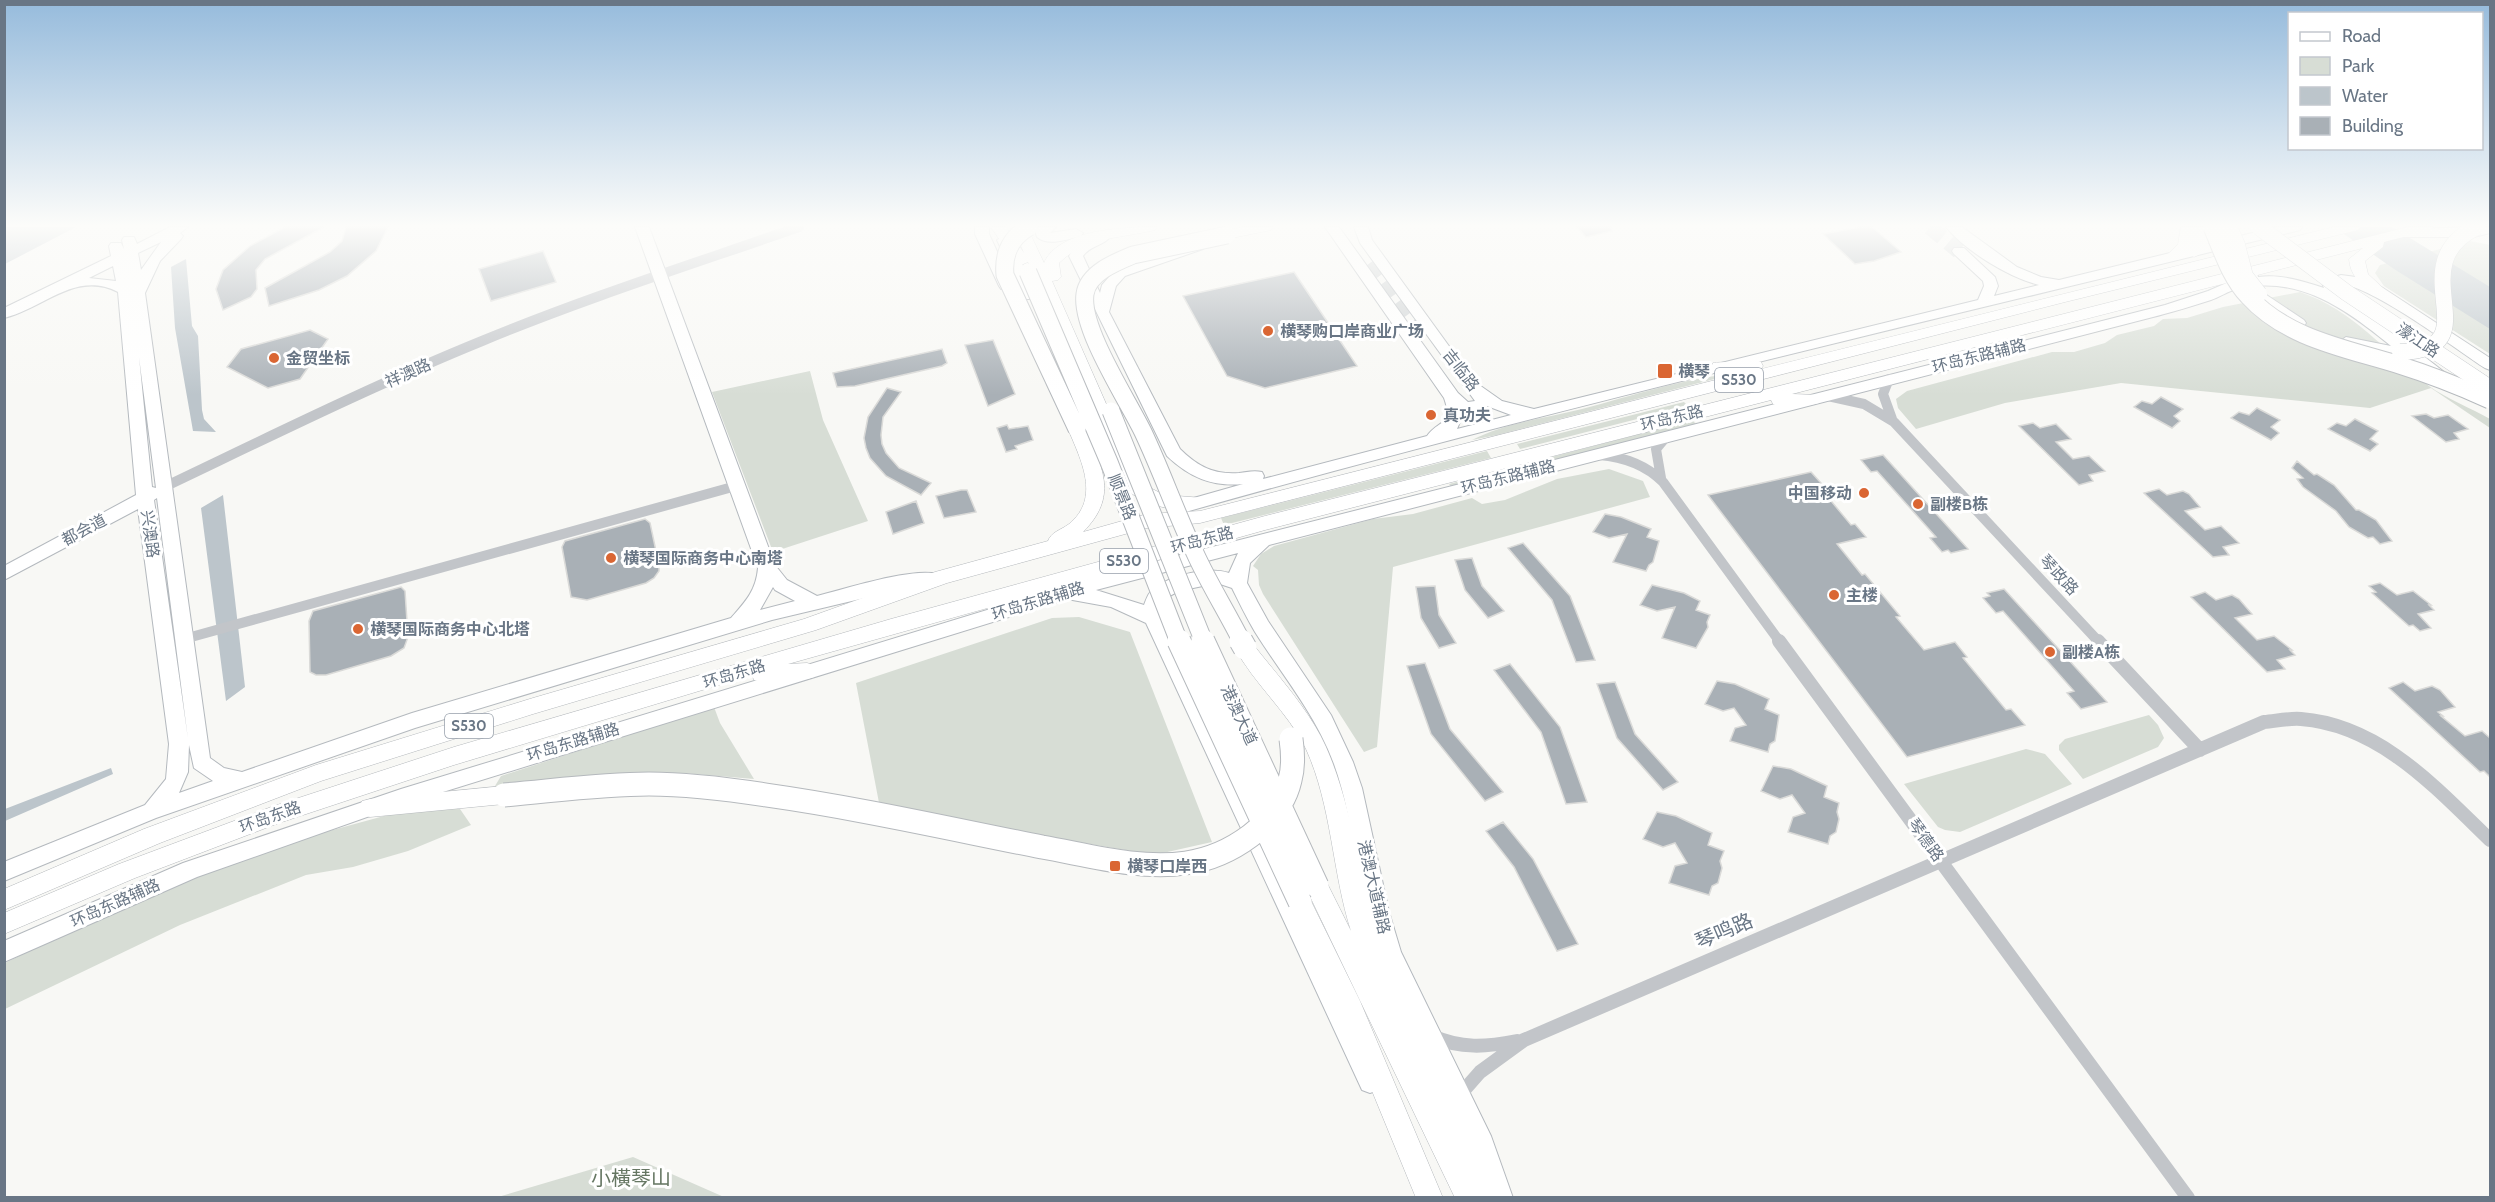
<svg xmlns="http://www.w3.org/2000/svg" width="2495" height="1202" viewBox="0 0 2495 1202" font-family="Cabin,'Noto Sans SC',sans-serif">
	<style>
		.green { fill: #d7ddd5 }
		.water { fill: #bcc5cb }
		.building { fill: #a9b0b6; stroke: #dadad8; stroke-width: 1.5 }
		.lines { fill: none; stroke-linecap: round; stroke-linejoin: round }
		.secondary-tunnel { stroke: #cdd1d3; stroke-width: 16; stroke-dasharray: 16 8; stroke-linecap: butt }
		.secondary-casing { stroke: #b4b9be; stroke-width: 2 }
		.primary-casing { stroke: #b5b9bd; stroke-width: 1 }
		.street-far1 { stroke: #c2c5c9; stroke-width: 10 }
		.street { stroke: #c2c5c9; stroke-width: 14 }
		.secondary { fill: #fff; fill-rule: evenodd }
		.primary { fill: #fff; fill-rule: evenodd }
		.secondary-bridge-casing { stroke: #b4b9be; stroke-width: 17; stroke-linecap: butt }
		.primary-bridge-far1-casing { stroke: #b5b9bd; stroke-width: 19; stroke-linecap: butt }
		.primary-bridge-casing { stroke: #b5b9bd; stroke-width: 25; stroke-linecap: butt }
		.secondary-bridge { stroke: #fff; stroke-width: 16 }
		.primary-bridge-far1 { stroke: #fff; stroke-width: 17 }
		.primary-bridge { stroke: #fff; stroke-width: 23 }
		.poi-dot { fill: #da6633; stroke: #fff; stroke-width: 2 }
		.labels { text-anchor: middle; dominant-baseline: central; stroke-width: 6; stroke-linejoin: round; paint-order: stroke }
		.shield { fill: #fff; stroke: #969faa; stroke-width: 1.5 }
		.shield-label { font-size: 15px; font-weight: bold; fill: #697685 }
		.poi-label { font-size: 16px; font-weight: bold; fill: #697685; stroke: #fff; text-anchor: start }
		.street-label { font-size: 16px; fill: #697685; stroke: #fff }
		.near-street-label { font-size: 20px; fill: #697685; stroke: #fff }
		.near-park-label { font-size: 20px; fill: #667763; stroke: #fff }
	</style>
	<rect width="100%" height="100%" fill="#f8f8f5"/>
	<path class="green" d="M2470,241L2490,245V354L2384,286L2375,273L2380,265Z
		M2300,292C2354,310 2385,352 2429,386C2447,399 2471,408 2490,419V428L2431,388L2370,408L2121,383L2005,403L1916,429L1898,408L1896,399L1907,391L2052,352H2074L2105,343L2117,335L2154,326L2163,319L2187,318L2223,307Z
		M810,371L823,420L868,521L773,552L712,392Z
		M1734,374L1497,435L1472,440C1505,423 1546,418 1582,409C1632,396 1683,378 1734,374Z
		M1684,402L1688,406L1520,449L1517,444Z
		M1692,420L1696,424L1452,488L1449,484Z
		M1487,451L1491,458L1224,525L1221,518Z
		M1609,469L1643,481L1650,497L1393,567L1377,747L1364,752L1263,594L1259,585L1258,570L1253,566L1261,554L1274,546L1373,519L1413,514L1472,498L1482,504L1505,500L1557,479Z
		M1079,617L1130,632L1212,842L1154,855L880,808L856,683L1052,618Z
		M714,707L720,723L754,779L683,773L495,786L501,776Z
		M2149,715L2158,725L2164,738L2158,747L2083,779L2059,750V745L2065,739Z
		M2026,749L2045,754L2072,784L1960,832L1945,830L1938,827L1904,784Z
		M460,809L471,825L408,851L353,867L306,875L180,925L5,1009V963L84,924L194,878L318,834L406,810Z
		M633,1157L724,1197H498Z"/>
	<path class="water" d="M5,227H76L5,264Z
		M2334,227H2392L2490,287V329L2394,269Z
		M186,259L192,326L198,336L202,410L204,419L216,432L193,431L175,328L171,267Z
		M223,495L245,687L226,701L201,508Z
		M111,768L113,774L5,821V809Z"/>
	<path class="building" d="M285,227H324L265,259L256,270L257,289L251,297L223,310L216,289L223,270L250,246Z
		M346,227H388L376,251L347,276L319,290L269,306L265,288L330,252L342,241Z
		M1577,227H1611L1612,231L1586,237Z
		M1860,227H1872L1901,252L1874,261L1855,264L1823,234Z
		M543,251L556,282L491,301L479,269Z
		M1294,272L1357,366L1265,388L1227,376L1183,296Z
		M310,330L328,339L300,379L268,388L227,367L241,349Z
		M993,340L1015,394L988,406L965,345Z
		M942,349L947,363L942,366L855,386L837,387L833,373Z
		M887,388L901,392L883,417L881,435L882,444L886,453L899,468L931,483L921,495L886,476L870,458L866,448L864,438L868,417Z
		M2161,397L2183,409L2174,416L2180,421L2172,428L2134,407L2142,401L2152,404Z
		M2257,408L2280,420L2271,427L2279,433L2271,440L2231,418L2239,412L2249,415Z
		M2426,414L2434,418L2448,415L2468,429L2454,433L2459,439L2446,442L2412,416Z
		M2355,419L2378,431L2370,439L2378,444L2370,451L2328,429L2337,423L2346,426Z
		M2033,423L2040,428L2056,424L2071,439L2056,442L2073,459L2089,456L2105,471L2089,475L2093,481L2079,485L2019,426Z
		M1007,425L1009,429L1028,426L1033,440L1015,446L1017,449L1006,452L997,428Z
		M1883,455L1968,549L1951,553L1948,550L1942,552L1930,538L1936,537L1877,471L1871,472L1861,460Z
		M2297,461L2314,475L2317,474L2334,485L2356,510H2359L2376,520L2392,541L2380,544L2373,537L2368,538L2349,527L2336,511L2303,487L2297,479L2303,478L2292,468Z
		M1811,472L1821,483L1817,484L1851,525L1855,524L1866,537L1837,544L1862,575L1865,574L1900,616L1896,617L1924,650L1955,642L1967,657L1963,658L2006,710L2011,709L2025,725L1907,757L1708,495Z
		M2159,489L2167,495L2183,491L2189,494L2200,507L2185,511L2188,514L2205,530L2221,526L2239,543L2223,547L2229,555L2213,557L2144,493Z
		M961,490H967L976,512L944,518L936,496Z
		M916,501L924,523L893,534L886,512Z
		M1605,514L1621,517L1651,529L1647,537L1659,541L1653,562L1649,565L1646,571L1613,562L1627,534L1609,538L1593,532Z
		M645,519L650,523L659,565V571L654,578L646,583L587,600L571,597L562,547L565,541Z
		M1523,543L1570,596L1595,660L1576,662L1552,600L1508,548Z
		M1472,558L1482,586L1504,611L1488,618L1465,590L1455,560Z
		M2380,583L2397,595L2413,591L2431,605H2429L2434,610L2418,614L2431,628L2420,631L2413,625L2409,626L2372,593L2376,592L2369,586Z
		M1652,585L1684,593L1700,601L1696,610L1710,615L1707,622L1708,627L1696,648L1662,638L1675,607L1657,611L1640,605Z
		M1435,586L1439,615L1456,643L1439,648L1421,618L1416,587Z
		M401,587L405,591L408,637L404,648L391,656L326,675H316L310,672L309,621L313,611Z
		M2004,589L2107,702L2081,709L2067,693L2074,691L2003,611L1996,613L1983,598L1990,596L1987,593Z
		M2205,592L2216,600L2232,595L2239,599L2252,614L2235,618L2257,640L2274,636L2292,650H2290L2295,655L2277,660L2285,669L2267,672L2191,597Z
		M1425,663L1450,729L1503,792L1485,801L1431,734L1407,666Z
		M1510,664L1560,727L1587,802L1566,804L1541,732L1494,670Z
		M1717,681L1735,684L1769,699L1765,709L1779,715L1775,741L1770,744L1768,752L1730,741L1735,728L1746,725L1734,708L1723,711L1705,704Z
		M1615,682L1635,734L1678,782L1663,790L1617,738L1597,684Z
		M2403,682L2415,691L2432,686L2440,690L2455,707L2438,712L2443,716H2441L2465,736L2482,731L2490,738V777L2484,771L2480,772L2389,688Z
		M1773,766L1791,769L1827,786L1824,797L1839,803L1837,812L1839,819L1836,832L1830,836L1828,844L1788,832L1793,817L1805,813L1792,795L1780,799L1761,791Z
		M1657,812L1676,816L1712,833L1708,845L1724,851L1720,861L1722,868L1718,883L1712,886L1709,895L1669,883L1675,866L1687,863L1675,843L1663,847L1643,839Z
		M1503,822L1533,859L1578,944L1557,951L1514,867L1486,831Z"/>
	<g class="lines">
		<path class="secondary-tunnel" d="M1930,227L1959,251
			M1370,263L1418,329"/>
		<defs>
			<path id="secondary" d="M170,227H188L180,233L183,236L181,239L160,261L145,293L210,758L224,768L242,772L412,713L731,618C745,602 756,591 758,568L635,227H649L775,565L787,580L817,596C844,589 913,567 937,574L940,579L937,584L898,590L772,620L415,728L156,818L4,881V862L145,805L166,779L169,744L138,509L4,580V566L136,495L118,292C75,270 43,309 4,318V308L111,256L109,246L111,243H121L124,249L122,240L124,237H134L137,244ZM161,242L141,270L138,253ZM113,266L116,281L89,278ZM139,357L156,488L152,487ZM157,498L188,739L154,500ZM773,587L775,590L795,601L760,610ZM189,745L194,768L213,781L179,793L188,772Z
				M975,227H989V234L1013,286L1011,289H1001L999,286L975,234Z
				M1039,227H1056L1050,233L1076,229L1083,233L1081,236C1068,239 1048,247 1037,237L1035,231Z
				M1325,227H1339L1458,393L1468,402L1475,401L1360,243L1354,227H1368L1372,240L1475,382L1502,401L1534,409L1978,300L1984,286L1983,281L1954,254L1952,251L1954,248H1964L1995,277L1998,286L1994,296L2039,285C2008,277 1967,252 1946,227H1962L2017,267L2041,277L2059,280L2277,227H2302L2300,230C1927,322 1552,408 1182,513L1176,511L1174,507L1176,503L1243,484C1212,487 1189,477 1167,456L1069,256C1077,244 1091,231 1107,235L1109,238C1102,246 1090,246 1083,256L1100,293L1102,285L1115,270L1193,243H1203L1205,246L1203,249L1125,276L1116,286L1109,312L1180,449C1197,466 1214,475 1239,473C1247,472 1254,470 1262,472L1264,476L1263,479L1427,436C1439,419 1454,426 1444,398ZM1487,406L1511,415L1457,429L1464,412C1474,413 1481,415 1487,406Z
				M2481,227H2490V233L2474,237H2405L2398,233L2405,229Z
				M1004,236L1011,240L1037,296L1035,299H1025L1023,296L997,240Z
				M2252,272L2257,273L2258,277C2281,274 2303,281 2324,288L2322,283L2324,280L2341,275L2356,277L2383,288L2490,358V370L2485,368C2460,352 2360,277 2337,285L2340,291L2337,294L2368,313L2448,375L2451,378L2448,381H2438L2404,356L2341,345L2339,342L2346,337L2391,346C2346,309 2298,274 2237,289C2228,291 2220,297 2211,300C2192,306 2173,312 2153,317L1269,545L1250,563L1247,583L1268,621L1331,715L1353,762L1362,788L1389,912L1401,952L1491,1136L1513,1198H1488C1459,1113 1411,1037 1379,953C1356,892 1356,825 1334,764C1316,715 1282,675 1255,632C1246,617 1239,602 1232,588L1217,583L1179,591L1164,599L1161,608L1162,618L1378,1074L1382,1082L1378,1090L1370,1093L1362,1090L1146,623L1111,607L1067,599L401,805L197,877L4,962V941L183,863L401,789L1098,576L2165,305L2208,291ZM1238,553L1229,573C1208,566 1171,575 1153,589C1148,593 1146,600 1144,605L1096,590Z
				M2259,290L2304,320L2306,323L2304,326H2294L2254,297L2252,294Z"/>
			<path id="primary" d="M991,227H1006L1024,253L1013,227H1027L1044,263C1058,229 1126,227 1157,227L1155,230C1122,238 1085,237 1059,263L1061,277L1058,280L1052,281L1141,483L1164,495L1204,498L1207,502L1204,506C1178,514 1150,507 1128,491L1028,262L1021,265L1016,263Z
				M1243,227H1273L1271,230L1227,239L1220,235L1222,232Z
				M2181,227H2208L2210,241L2202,253L2194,257L2187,252L2178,260H2168L2165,257L2178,244Z
				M2334,227H2360L2358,230L2065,302L1200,523L1147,528L947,583L816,630L533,714L321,781L160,843L4,910V889L144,829L316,765L533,698L804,619L935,572L1048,541C1051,532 1061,530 1069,524C1101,498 1081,460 1068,429L1071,425H1083L1086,429C1103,469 1118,497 1083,532L1147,514L1200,511L1747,372L1736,374L1713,371L1711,367L1713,363C1718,362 1757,361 1761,362L1763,366L1761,369Z
				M2408,227H2433L2431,230L2384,242L2383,247L2365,261L2368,274L2386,291L2384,294H2372C2361,285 2350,275 2349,259L2363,248L1792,394L1819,395L1821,399L1819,403C1806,406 1786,407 1773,404L1771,400L1265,530L788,664L807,663L814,665L817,671L814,677L807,679L761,682L754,680L752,675L454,765L279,823L135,878L4,934V913L119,864L274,806L454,747L891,619L1265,516Z
				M1245,640L1252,643C1277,675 1309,709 1326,747C1355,813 1360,886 1382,954L1500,1198H1455L1305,886L1309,879L1317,876L1325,879L1351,931C1332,872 1332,806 1306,749C1288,712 1254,684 1235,648L1238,643Z
				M504,786L512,789L515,795L512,801L504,804L370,817L362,815L359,808L362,801L370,799Z
				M1300,892L1308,895L1360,1001L1443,1198H1416L1340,1013L1288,902L1292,895Z"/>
		</defs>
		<use href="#secondary" class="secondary-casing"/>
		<use href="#primary" class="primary-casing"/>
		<path class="street-far1" d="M1889,379L1883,394L1892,419
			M1828,396L1864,404L1894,422L2099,642
			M1599,455C1624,457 1645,464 1663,482L1780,642
			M1661,478L1656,449L1666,437
			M164,487C269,437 374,385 482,341C586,298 693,264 799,227
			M184,639L736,486"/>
		<path class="street" d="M1779,641L2188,1198
			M2098,641L2200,750
			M1432,1036C1461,1049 1486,1047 1517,1041
			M1458,1097L1480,1072L1524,1040L2264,722C2276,721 2289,718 2301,719C2380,725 2436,788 2490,840"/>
		<use href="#secondary" class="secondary"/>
		<use href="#primary" class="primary"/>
		<defs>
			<path id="secondary-bridge" d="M2229,227L2237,245L2245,276L2259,294
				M2259,227L2347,293L2490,388
				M2400,352C2495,350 2397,265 2477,227"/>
			<path id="primary-bridge-far1" d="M1029,227C1010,238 1003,254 1005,275L1077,429
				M2212,227C2222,250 2230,277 2248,296C2286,338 2344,348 2396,364C2428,374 2459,386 2490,400
				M1227,235L1133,255C1116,262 1088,273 1085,294C1080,328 1127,399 1143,432C1162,472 1176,513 1195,553C1209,584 1227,612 1242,642
				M1028,272L1109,462L1179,642
				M1111,411L1204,642"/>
			<path id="primary-bridge" d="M1179,641L1300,902
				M1203,641L1317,886
				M1241,641L1245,648
				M504,795C552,791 601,784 649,784C688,784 727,789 766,795C858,808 951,829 1042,847C1088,855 1139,870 1186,863C1229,857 1280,824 1290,780C1294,766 1293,753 1291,739"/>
		</defs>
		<use href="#secondary-bridge" class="secondary-bridge-casing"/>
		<use href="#primary-bridge-far1" class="primary-bridge-far1-casing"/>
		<use href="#primary-bridge" class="primary-bridge-casing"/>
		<use href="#secondary-bridge" class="secondary-bridge"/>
		<use href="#primary-bridge-far1" class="primary-bridge-far1"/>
		<use href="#primary-bridge" class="primary-bridge"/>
	</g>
	<linearGradient id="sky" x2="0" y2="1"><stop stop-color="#96bbdc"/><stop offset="0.57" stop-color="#fcfcfa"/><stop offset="1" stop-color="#fcfcfa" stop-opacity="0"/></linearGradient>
	<rect width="2495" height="395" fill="url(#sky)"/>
	<g class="poi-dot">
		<circle cx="1268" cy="331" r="6"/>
		<circle cx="274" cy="358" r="6"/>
		<rect x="1657" y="363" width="16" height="16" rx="3"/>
		<circle cx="1431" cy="415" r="6"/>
		<circle cx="1864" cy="493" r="6"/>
		<circle cx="1918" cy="504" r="6"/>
		<circle cx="611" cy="558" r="6"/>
		<circle cx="1834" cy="595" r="6"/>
		<circle cx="358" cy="629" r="6"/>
		<circle cx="2050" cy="652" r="6"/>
		<rect x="1109" y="860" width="12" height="12" rx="3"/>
	</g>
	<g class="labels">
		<g class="shield">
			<rect x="1715" y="368" width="48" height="24" rx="4.5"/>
			<rect x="1100" y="549" width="48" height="24" rx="4.5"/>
			<rect x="445" y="714" width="48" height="24" rx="4.5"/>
		</g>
		<g class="shield-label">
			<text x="1739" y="380">S530</text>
			<text x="1124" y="561">S530</text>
			<text x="469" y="726">S530</text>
		</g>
		<g class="poi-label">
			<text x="1280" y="331">横琴购口岸商业广场</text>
			<text x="286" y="358">金贸坐标</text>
			<text x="1678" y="371">横琴</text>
			<text x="1443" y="415">真功夫</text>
			<text x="1852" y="493" text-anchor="end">中国移动</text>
			<text x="1930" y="504">副楼B栋</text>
			<text x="623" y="558">横琴国际商务中心南塔</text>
			<text x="1846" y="595">主楼</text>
			<text x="370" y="629">横琴国际商务中心北塔</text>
			<text x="2062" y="652">副楼A栋</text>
			<text x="1127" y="866">横琴口岸西</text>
		</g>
		<g class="street-label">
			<text transform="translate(2418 340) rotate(34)">濠江路</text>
			<text transform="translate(1979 356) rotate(-14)">环岛东路辅路</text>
			<text transform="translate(1461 370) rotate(52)">吉临路</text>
			<text transform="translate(408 373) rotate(-24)">祥澳路</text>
			<text transform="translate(1672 418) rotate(-14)">环岛东路</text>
			<text transform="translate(1508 477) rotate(-14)">环岛东路辅路</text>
			<text transform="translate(1122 497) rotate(68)">顺景路</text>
			<text transform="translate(84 530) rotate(-28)">都会道</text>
			<text transform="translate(150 534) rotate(82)">兴澳路</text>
			<text transform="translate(1202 540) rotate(-15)">环岛东路</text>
			<text transform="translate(2059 575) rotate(47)">琴政路</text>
			<text transform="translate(1038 601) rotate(-17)">环岛东路辅路</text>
			<text transform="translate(734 674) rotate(-17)">环岛东路</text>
			<text transform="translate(1239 715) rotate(65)">港澳大道</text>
			<text transform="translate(573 742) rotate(-17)">环岛东路辅路</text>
			<text transform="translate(270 817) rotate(-20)">环岛东路</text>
			<text transform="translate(1926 840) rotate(54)">琴德路</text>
			<text transform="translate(1374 887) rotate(77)">港澳大道辅路</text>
			<text transform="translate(115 903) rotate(-24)">环岛东路辅路</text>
		</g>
		<g class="near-street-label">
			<text transform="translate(1724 931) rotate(-23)">琴鸣路</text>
		</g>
		<g class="near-park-label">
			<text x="631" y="1178">小橫琴山</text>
		</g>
	</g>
	<rect width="2495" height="1202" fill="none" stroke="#697685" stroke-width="12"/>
	<rect x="2288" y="12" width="195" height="138" fill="#ffffff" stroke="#c3c8ce" stroke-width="1.5"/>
	<rect x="2300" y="32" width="30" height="9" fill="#ffffff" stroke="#c3c8ce" stroke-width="1.5"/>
	<text x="2342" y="42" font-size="18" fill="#697685">Road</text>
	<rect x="2300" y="57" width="30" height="18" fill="#d7ddd5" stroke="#c3c8ce" stroke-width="1.5"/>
	<text x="2342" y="72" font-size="18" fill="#697685">Park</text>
	<rect x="2300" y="87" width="30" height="18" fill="#bcc5cb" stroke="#c3c8ce" stroke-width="1.5"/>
	<text x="2342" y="102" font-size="18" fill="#697685">Water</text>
	<rect x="2300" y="117" width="30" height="18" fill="#a9b0b6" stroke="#c3c8ce" stroke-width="1.5"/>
	<text x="2342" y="132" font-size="18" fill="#697685">Building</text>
</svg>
